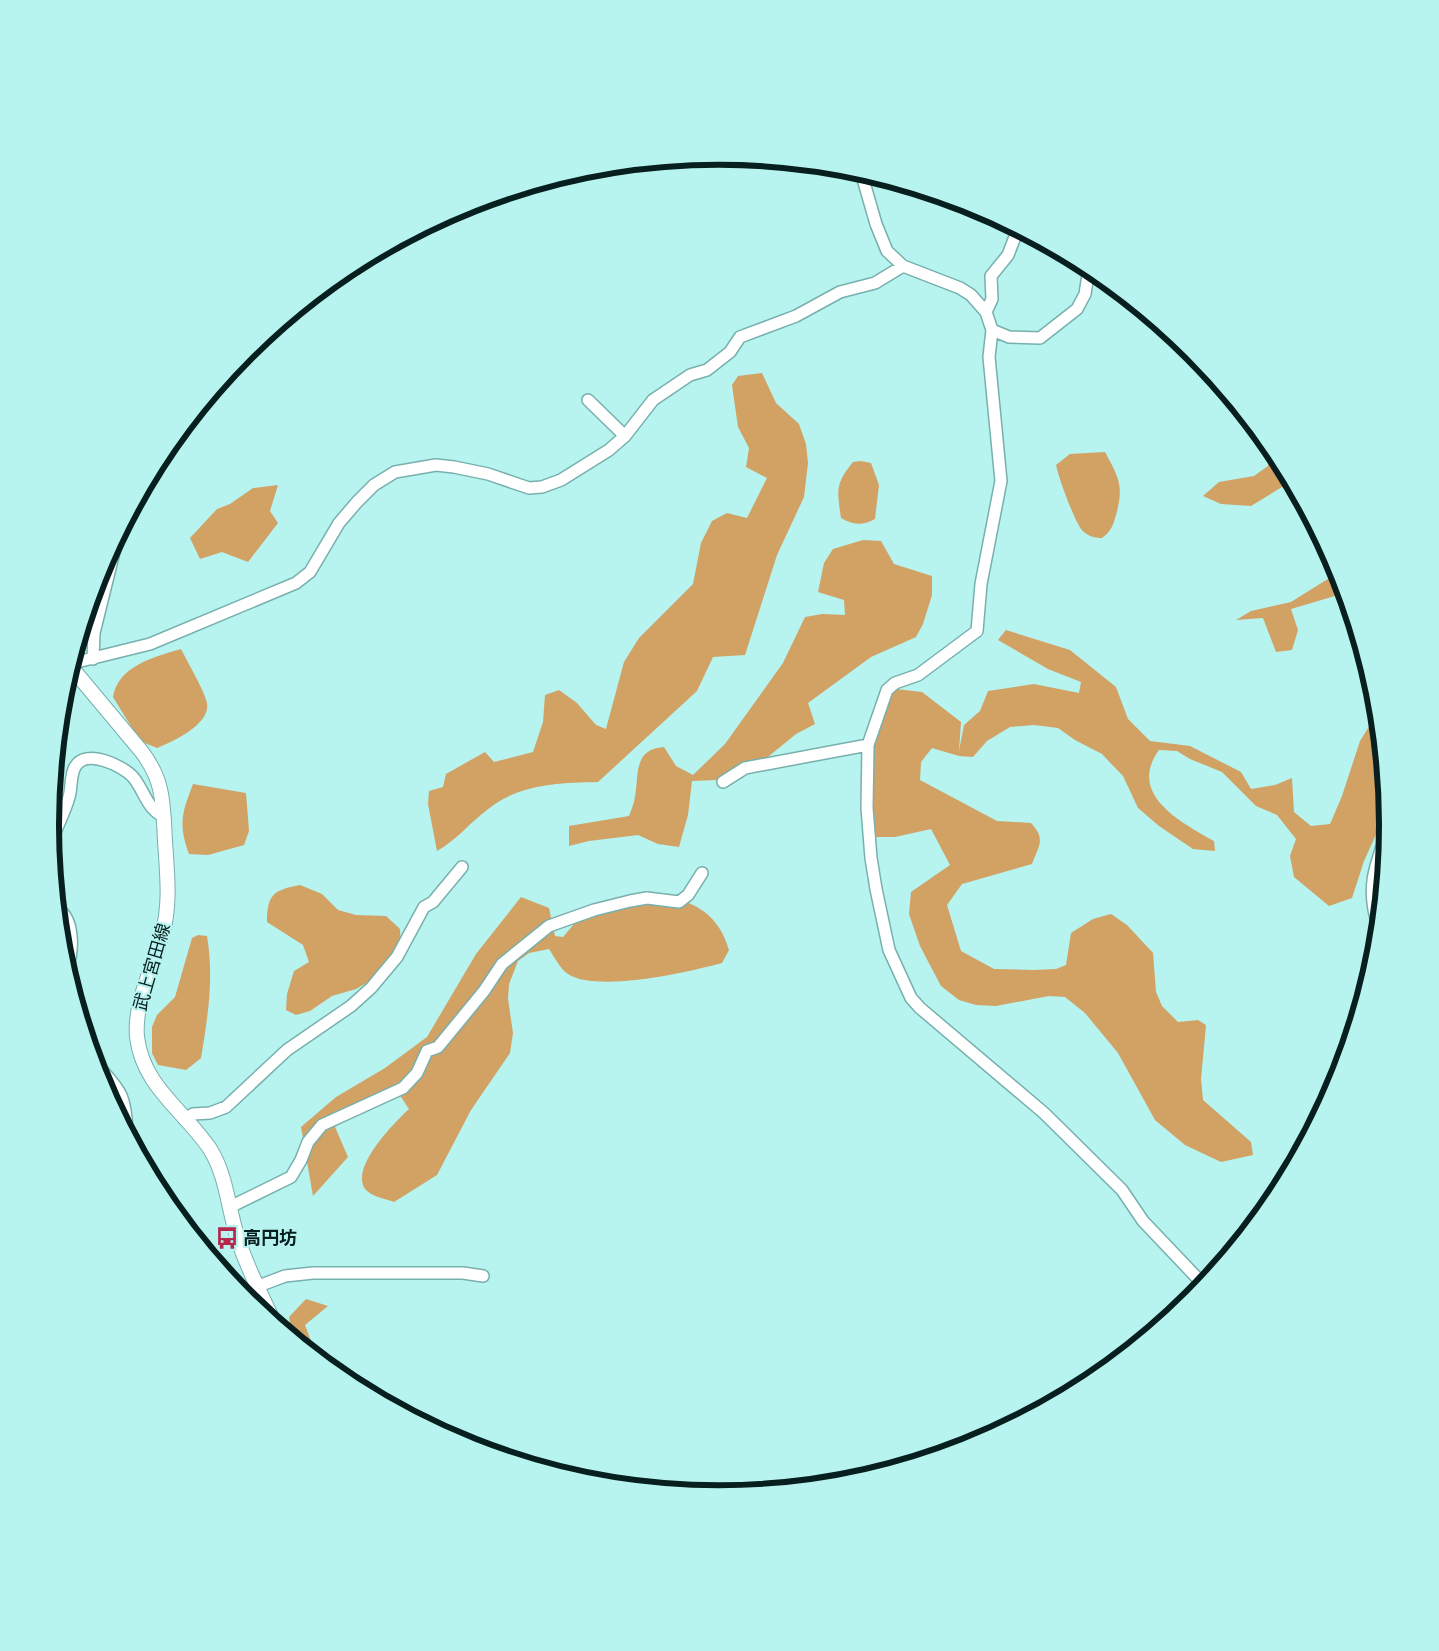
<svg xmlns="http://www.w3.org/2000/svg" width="1439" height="1651" viewBox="0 0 1439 1651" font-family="Montserrat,'Noto Sans JP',sans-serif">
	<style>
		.forest { fill: #d2a164 }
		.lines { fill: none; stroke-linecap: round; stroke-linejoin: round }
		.minor-casing { stroke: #77b0ad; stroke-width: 14 }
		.major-casing { stroke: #77b0ad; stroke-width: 16 }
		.minor { stroke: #fff; stroke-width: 11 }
		.major { stroke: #fff; stroke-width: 14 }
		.labels { text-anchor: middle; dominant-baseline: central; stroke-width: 4.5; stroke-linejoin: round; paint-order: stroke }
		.street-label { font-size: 18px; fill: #071f1e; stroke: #b7f3ef }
		.poi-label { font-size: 18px; font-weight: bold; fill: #071f1e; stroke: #b7f3ef; text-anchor: start }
		.rim { fill: none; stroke: #071f1e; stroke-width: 6 }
	</style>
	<rect width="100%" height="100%" fill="#b7f3ef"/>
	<path class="forest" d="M762,373L776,403L799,424L806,444L808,463L804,497L777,555L745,655L713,657L697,691L598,782C554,783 516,784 482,814C466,827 455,841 437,851L428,804L429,791L443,787L446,774L485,752L494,762L533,752L543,722L545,695L559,690L577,703L596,725L606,729L624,662L639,638L693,584L701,543L712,521L727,513L747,518L767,478L746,467L749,448L738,427L732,385L738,376Z
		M1210,373L1276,454L1317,529L1293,496L1282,487L1251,506L1221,504L1203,496L1219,482L1254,476L1268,466V452L1216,389Z
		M1105,452C1119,478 1124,486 1116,515C1113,526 1111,531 1102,538C1094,538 1087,536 1081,529C1073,517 1059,479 1056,465L1070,454Z
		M861,461L871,463L879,485L875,519C863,526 853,525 841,518C837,490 835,484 853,462Z
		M278,485L270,511L278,523L248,562L222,552L200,559L190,538L217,509L230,504L253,488Z
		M863,540L881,541L894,564L932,576V595L923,624L916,637L871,657L808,703L815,724L796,734L741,779L692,781L688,815L679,847L658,844L638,835L589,841L569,846V826L629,816C631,810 634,804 635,797C639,775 633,749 664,747L676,766L693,775L725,744L783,663L805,617L822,614L845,615L844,600L818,592L824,563L833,549Z
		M1339,572L1345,593L1291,609L1298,630L1292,650L1276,652L1263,618L1236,620L1251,611L1291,602Z
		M1006,630L1070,650L1116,687L1128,719L1150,741L1190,746L1241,772L1251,789L1275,785L1292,778L1294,812L1311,826L1330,824L1342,796L1360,741L1378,712L1387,810L1364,861L1352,898L1329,906L1294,877L1290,856L1296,839L1277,815L1256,806L1222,772L1190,759L1177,751L1159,750C1127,794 1180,822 1214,841L1215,851L1193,849L1159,826L1138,808L1123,776L1102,754L1075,740L1058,728L1034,725L1010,727L987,741L973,757L959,756L932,748L921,762L920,780L997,821L1031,823C1046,839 1039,845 1032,864L962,884L947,905L961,951L994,969L1034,970L1056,969L1066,965L1071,933L1093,919L1111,914L1127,925L1153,953L1156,992L1162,1006L1178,1022L1198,1020L1206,1025L1201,1079L1203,1100L1251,1142L1253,1155L1221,1162L1185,1145L1155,1120L1118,1053L1085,1013L1065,997L1049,996L996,1006L976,1005L959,1000L941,986L920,946L909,914L911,892L950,865L931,829L895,837H875L872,763L878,715L896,689L922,692L961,722L959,751L964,725L980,711L988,691L1034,684L1079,693L1081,682L1048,669L998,640Z
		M181,649C187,661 205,692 207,703C211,724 173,742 157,748L140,741L113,697C118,666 154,657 181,649Z
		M193,784L246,793L249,831L244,845L208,855L189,854C178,824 182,813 193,784Z
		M300,885L322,894L338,910L356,915L386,916L400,929L401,949L393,968L356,989L332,996L310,1011L296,1015L286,1010L287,994L294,971L309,962L303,945L267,922C267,894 274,890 300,885Z
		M651,893C689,900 717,909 729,950L722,963C689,972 597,993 568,974C560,969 554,956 549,949L529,953L518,961L509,984L508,999L513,1033L510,1053L471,1110L437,1175L394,1202C386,1199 371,1196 366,1190C348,1169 395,1122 409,1109L395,1088L335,1127L348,1157L313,1196L301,1127L336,1097L385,1068L427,1037L476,954L521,897L549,908L555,936L563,937L591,904Z
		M198,935L207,936C214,978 208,1016 201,1058L186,1070L158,1065L152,1053V1027L157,1015L175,997L192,938Z
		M306,1299L328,1306L305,1325L317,1357L293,1337L289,1317Z"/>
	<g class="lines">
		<defs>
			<path id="minor" d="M861,172L876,224L887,251L903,266L960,288L971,295L986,312L992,330L989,357L1001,481L981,584L977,631L918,675L895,683L887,690L868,745L867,808L871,858L876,889L889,950L911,998L920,1008L1044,1113L1122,1190L1143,1221L1201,1282L1205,1284
				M986,312L992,299L991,276L1008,255L1018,229
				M992,330L1009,337L1040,338L1077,309L1085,294L1089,268
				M588,400L625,436
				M93,659L94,633L117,540
				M73,663L150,644L296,583L310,572L339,523L357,502L374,485L395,472L436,465L454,467L488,474L529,488L542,487L561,480L609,450L625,436L653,400L690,375L707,370L730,352L740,337L796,316L840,292L875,283L903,266
				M723,782L745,768L868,745
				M52,840C57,826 65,812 69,797C72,788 70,775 75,767C85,748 122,765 133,777C144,790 147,809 163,816
				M58,909C75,920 73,952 67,970
				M1379,928C1365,889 1375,865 1389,828
				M95,1062C119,1090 125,1091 127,1130
				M184,1119L193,1114L210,1113L226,1107L287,1050L351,1006L371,988L397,957L424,907L433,902L462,867
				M230,1207L291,1177L301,1160L308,1142L322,1125L403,1088L417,1073L427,1051L438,1047L484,991L502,964L549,926L594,910L630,901L647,898L679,902L688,895L702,873
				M245,1297L256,1287L285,1276L313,1273H463L483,1276"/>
			<path id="major" d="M71,667L142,752C150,763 157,775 160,789C164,806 164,824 165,841C167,873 171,904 162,935C153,968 134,1002 137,1037C143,1087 184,1110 210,1149C227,1176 228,1209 238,1239C247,1268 261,1294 274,1322"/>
		</defs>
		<use href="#minor" class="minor-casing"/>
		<use href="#major" class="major-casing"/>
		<use href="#minor" class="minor"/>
		<use href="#major" class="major"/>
	</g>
	<defs>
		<symbol id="bus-bare" viewBox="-9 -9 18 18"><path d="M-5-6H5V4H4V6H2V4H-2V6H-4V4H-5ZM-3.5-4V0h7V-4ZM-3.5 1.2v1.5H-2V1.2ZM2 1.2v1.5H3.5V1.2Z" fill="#b7264d" stroke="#b7f3ef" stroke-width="2.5" paint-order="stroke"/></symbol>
	</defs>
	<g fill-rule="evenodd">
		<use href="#bus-bare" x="211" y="1222" width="32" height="32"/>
	</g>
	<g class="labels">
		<g class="street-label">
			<text transform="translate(152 967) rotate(-74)">武上宮田線</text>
		</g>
		<g class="poi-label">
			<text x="243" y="1238">高円坊</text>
		</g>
	</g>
	<path d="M0 0H1439V1651H0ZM59 825a660 660 0 1 1 1320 0a660 660 0 1 1-1320 0Z" fill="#b7f3ef" fill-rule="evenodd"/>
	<path class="rim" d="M59 825a660 660 0 1 1 1320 0a660 660 0 1 1-1320 0Z"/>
</svg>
